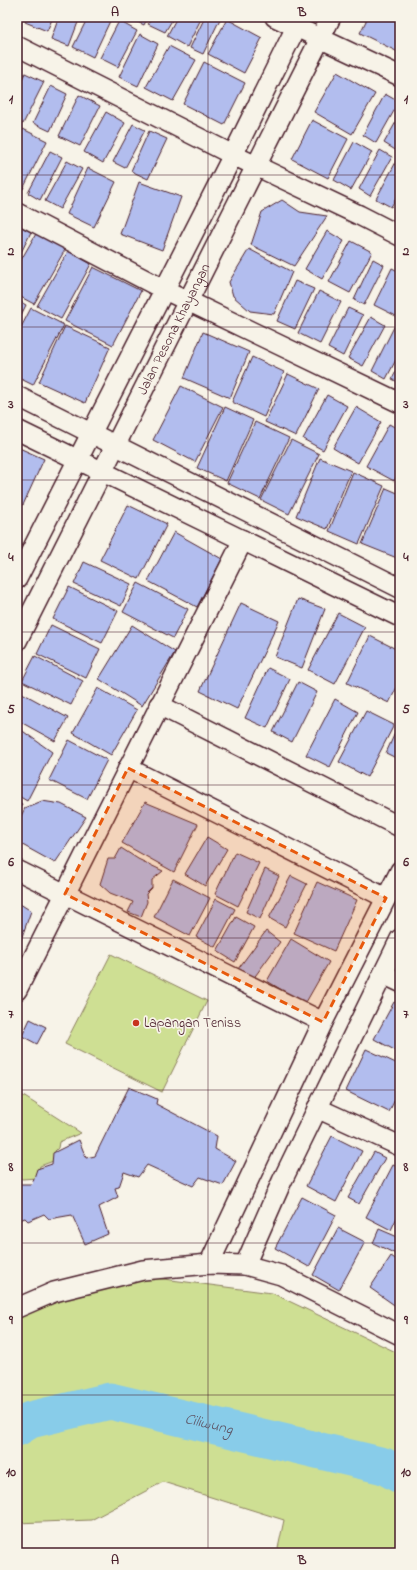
<svg xmlns="http://www.w3.org/2000/svg" width="417" height="1570" viewBox="0 0 417 1570" font-family="'Indie Flower',sans-serif">
	<style>
		.green { fill: #cedf93; stroke: #8c7f5f }
		.lines { fill: none; stroke-linecap: round; stroke-linejoin: round }
		.river { stroke: #88cce9; stroke-width: 37 }
		.building { fill: #b2bdee; stroke: #4a1f2b }
		.minor-casing { stroke: #4a1f2b; stroke-width: 22 }
		.minor { stroke: #f7f3e8; stroke-width: 19 }
		.marked { fill: #e8590c; fill-opacity: 0.2; stroke: #e8590c; stroke-width: 3; stroke-dasharray: 8 5; stroke-linejoin: round }
		.grid { fill: none; stroke: #4a1f2b; stroke-width: 1; stroke-opacity: 0.55 }
		.poi-dot { fill: #c8321e; stroke: #f7f3e8; stroke-width: 1.5 }
		.labels { text-anchor: middle; dominant-baseline: central; stroke-width: 3.5; stroke-linejoin: round; paint-order: stroke }
		.street-label { font-size: 14px; fill: #4a1f2b; stroke: #f7f3e8 }
		.poi-label { font-size: 14px; fill: #4a1f2b; stroke: #f7f3e8; text-anchor: start }
		.water-label { font-size: 15px; font-style: italic; fill: #5d5364; stroke: #f7f3e8 }
		.neatline { fill: none; stroke: #4a1f2b; stroke-width: 1.5 }
		.grid-label { font-size: 13px; text-anchor: middle; font-weight: bold; fill: #4a1f2b }
	</style>
	<rect width="100%" height="100%" fill="#f7f3e8"/>
	<filter id="ink" filterUnits="userSpaceOnUse"><feTurbulence type="fractalNoise" baseFrequency=".025" numOctaves="2"/><feDisplacementMap in="SourceGraphic" scale="8" xChannelSelector="R" yChannelSelector="G"/><feConvolveMatrix kernelMatrix="1 2 1 2 8 2 1 2 1" color-interpolation-filters="sRGB"/></filter>
	<g filter="url(#ink)">
		<path class="green" d="M111,954L207,1001L162,1092L65,1044Z
			M17,1092L81,1133L59,1142L58,1148L55,1151L56,1160L40,1166L37,1178L22,1179L17,1176Z
			M140,1276L272,1293L400,1354V1553H277L284,1520L163,1482L91,1520L17,1523V1309Z"/>
		<g class="lines">
			<path class="river" id="s1" d="M17,1428L30,1420L110,1401L384,1466L400,1475"/>
		</g>
		<path class="building" d="M28,17H53L47,31L25,22Z
			M59,17H80L69,46L51,39Z
			M88,17H102L110,21L93,57L73,47Z
			M127,17H148L144,25Z
			M152,17H174L165,32L148,24Z
			M177,17H202L187,47L167,36Z
			M205,17H221L203,54L190,48Z
			M368,17H400V53L360,33Z
			M227,19L262,38L244,73L208,54Z
			M119,21L137,31L118,67L100,58Z
			M140,34L158,44L138,86L119,77Z
			M169,46L196,60L173,101L146,87Z
			M204,62L245,83L224,125L183,104Z
			M337,72L375,94L352,134L314,112Z
			M25,73L44,82L23,124L17,121V90Z
			M51,86L67,94L50,131L33,123Z
			M385,94L399,102L376,143L363,135Z
			M79,95L100,106L80,146L59,136Z
			M106,112L125,123L103,163L84,152Z
			M400,115V146L397,151L384,143Z
			M312,120L348,139L328,178L292,159Z
			M133,124L145,130L125,168L113,162Z
			M23,129L47,141L23,189L17,186V140Z
			M149,131L167,139L148,179L131,171Z
			M354,142L372,152L351,190L334,180Z
			M380,150L392,157L370,196L359,189Z
			M50,151L62,157L40,200L28,193Z
			M67,161L82,169L60,209L45,201Z
			M396,162L400,164V191L391,207L376,199Z
			M88,168L116,182L94,227L67,214Z
			M139,182L181,197L162,250L120,234Z
			M282,200L300,212L327,216L294,266L251,245L262,212Z
			M17,225L31,232L17,261Z
			M327,231L344,241L322,279L305,269Z
			M37,232L66,248L34,304L17,295V267Z
			M351,241L372,252L350,293L329,282Z
			M249,249L292,272L274,314L250,311L233,296L229,282Z
			M68,251L91,264L61,319L37,306Z
			M373,259L384,265L364,305L354,300Z
			M93,267L141,291L113,345L65,321Z
			M392,268L400,272V318L374,305Z
			M295,281L314,289L295,329L277,321Z
			M319,291L341,302L320,344L298,333Z
			M17,300L26,305L17,323Z
			M31,308L64,325L33,385L17,377V335Z
			M348,308L363,315L343,356L328,348Z
			M371,317L385,325L363,366L348,358Z
			M65,326L110,347L85,403L39,382Z
			M394,327L400,330V352L386,379L372,371Z
			M203,332L249,352L230,398L184,378Z
			M252,357L284,372L264,417L232,402Z
			M400,364V383L392,379Z
			M288,374L319,389L296,436L265,422Z
			M181,386L223,407L195,462L153,440Z
			M327,395L347,406L323,450L303,439Z
			M225,407L253,420L226,481L197,468Z
			M356,407L381,422L358,463L333,448Z
			M255,422L289,438L260,499L227,483Z
			M389,424L400,430V470L394,481L366,466Z
			M291,440L319,454L289,514L261,500Z
			M17,447L44,459L23,505L17,502Z
			M320,458L351,471L327,529L296,516Z
			M353,472L384,486L359,544L329,531Z
			M386,488L400,494V552L397,558L362,544Z
			M128,505L167,524L139,579L100,560Z
			M174,532L222,559L197,607L148,581Z
			M84,562L131,584L121,606L74,584Z
			M138,583L188,609L173,638L123,612Z
			M69,587L118,611L102,643L53,619Z
			M298,599L325,609L302,668L275,657Z
			M241,603L279,621L237,709L200,691Z
			M338,613L365,627L335,684L308,670Z
			M51,625L100,649L86,678L37,654Z
			M132,625L175,652L142,706L99,679Z
			M370,636L400,651V681L389,703L347,683Z
			M35,656L83,681L71,705L22,681Z
			M268,668L290,679L267,728L245,718Z
			M298,682L317,692L292,742L273,732Z
			M98,688L137,710L111,755L73,733Z
			M22,693L68,718L55,741L17,720V703Z
			M335,699L358,712L330,767L306,755Z
			M366,711L394,725L367,777L339,762Z
			M400,722V760L386,753Z
			M17,727L52,752L27,801L17,795Z
			M69,740L107,760L87,799L49,780Z
			M17,801L22,804L17,814Z
			M42,801L61,804L86,817L55,863L17,842V824L25,808Z
			M145,802L198,824L174,872L122,843Z
			M207,837L227,849L205,886L185,874Z
			M121,848L138,859L163,871L152,880V888L146,894L147,902L141,917L128,912L133,902L110,893L100,884L108,859H115Z
			M235,852L259,863L238,906L215,894Z
			M265,869L279,876L260,919L246,912Z
			M291,876L307,884L285,927L269,918Z
			M173,879L210,898L190,936L154,917Z
			M317,882L357,900L334,951L294,933Z
			M216,899L235,909L215,947L196,937Z
			M17,902L31,911L18,948L19,963L17,966Z
			M236,917L254,927L235,962L217,951Z
			M266,931L280,942L253,979L238,969Z
			M291,939L329,962L305,1004L267,981Z
			M394,1002L400,1005V1053L374,1039Z
			M30,1019L46,1027L37,1044L22,1036Z
			M366,1049L400,1065V1089L389,1112L346,1091Z
			M129,1087L157,1099L156,1104L217,1136L215,1149L236,1161L223,1185L200,1177L193,1186L147,1165L138,1177L124,1172L119,1187L115,1188L118,1197L99,1207L108,1234L85,1244L72,1215L49,1219L44,1214L28,1221L25,1218L17,1221V1184H32L37,1169L52,1164L53,1153L79,1140L86,1158L95,1156Z
			M332,1136L362,1151L336,1202L306,1186Z
			M374,1152L385,1158L359,1204L348,1198Z
			M393,1165L400,1168V1211L391,1230L366,1217Z
			M302,1197L336,1215L309,1267L275,1248Z
			M338,1228L365,1242L339,1290L313,1275Z
			M379,1229L400,1238V1256L373,1243Z
			M391,1256L400,1262V1309L370,1288Z"/>
		<g class="lines">
			<defs>
				<g id="minor">
					<path d="M275,17L400,76"/>
					<path d="M17,46L233,155L359,215L400,236"/>
					<path d="M17,213L163,289L400,403"/>
					<path d="M17,396L400,588"/>
					<path d="M17,430L400,617"/>
					<path d="M17,579L233,155L301,17"/>
					<path id="s2" d="M17,641L331,17"/>
					<path d="M159,705L400,827"/>
					<path d="M128,768L386,898"/>
					<path d="M17,870L323,1022"/>
					<path d="M383,974L400,982"/>
					<path d="M17,990L243,540"/>
					<path d="M317,1108L400,1146"/>
					<path d="M209,1264L323,1022L400,871"/>
					<path d="M245,1265L282,1181L400,939"/>
					<path d="M17,1308L54,1292L143,1270L209,1264L245,1265L281,1275L400,1335"/>
				</g>
			</defs>
			<use href="#minor" class="minor-casing"/>
			<use href="#minor" class="minor"/>
		</g>
	</g>
	<path class="marked" d="M128,768L386,898L323,1022L65,894Z"/>
	<path class="grid" d="M208,17V1553M17,175H400M17,327H400M17,480H400M17,632H400M17,785H400M17,938H400M17,1090H400M17,1243H400M17,1395H400"/>
	<circle class="poi-dot" cx="136" cy="1023" r="4"/>
	<g class="labels">
		<g class="street-label">
			<text stroke="none"><textPath href="#s2" startOffset="349">Jalan Pesona Khayangan</textPath></text>
		</g>
		<g class="poi-label">
			<text x="144" y="1023">Lapangan Teniss</text>
		</g>
		<g class="water-label">
			<text stroke="none"><textPath href="#s1" startOffset="199">Ciliwung</textPath></text>
		</g>
	</g>
	<rect width="417" height="1570" fill="none" stroke="#f7f3e8" stroke-width="44"/>
	<rect x="22" y="22" width="373" height="1526" class="neatline"/>
	<g class="grid-label">
		<text x="115" y="16">A</text>
		<text x="302" y="16">B</text>
		<text x="11" y="103">1</text>
		<text x="406" y="103">1</text>
		<text x="11" y="255">2</text>
		<text x="406" y="255">2</text>
		<text x="11" y="408">3</text>
		<text x="406" y="408">3</text>
		<text x="11" y="561">4</text>
		<text x="406" y="561">4</text>
		<text x="11" y="713">5</text>
		<text x="406" y="713">5</text>
		<text x="11" y="866">6</text>
		<text x="406" y="866">6</text>
		<text x="11" y="1018">7</text>
		<text x="406" y="1018">7</text>
		<text x="11" y="1171">8</text>
		<text x="406" y="1171">8</text>
		<text x="11" y="1324">9</text>
		<text x="406" y="1324">9</text>
		<text x="11" y="1476">10</text>
		<text x="406" y="1476">10</text>
		<text x="115" y="1564">A</text>
		<text x="302" y="1564">B</text>
	</g>
</svg>
